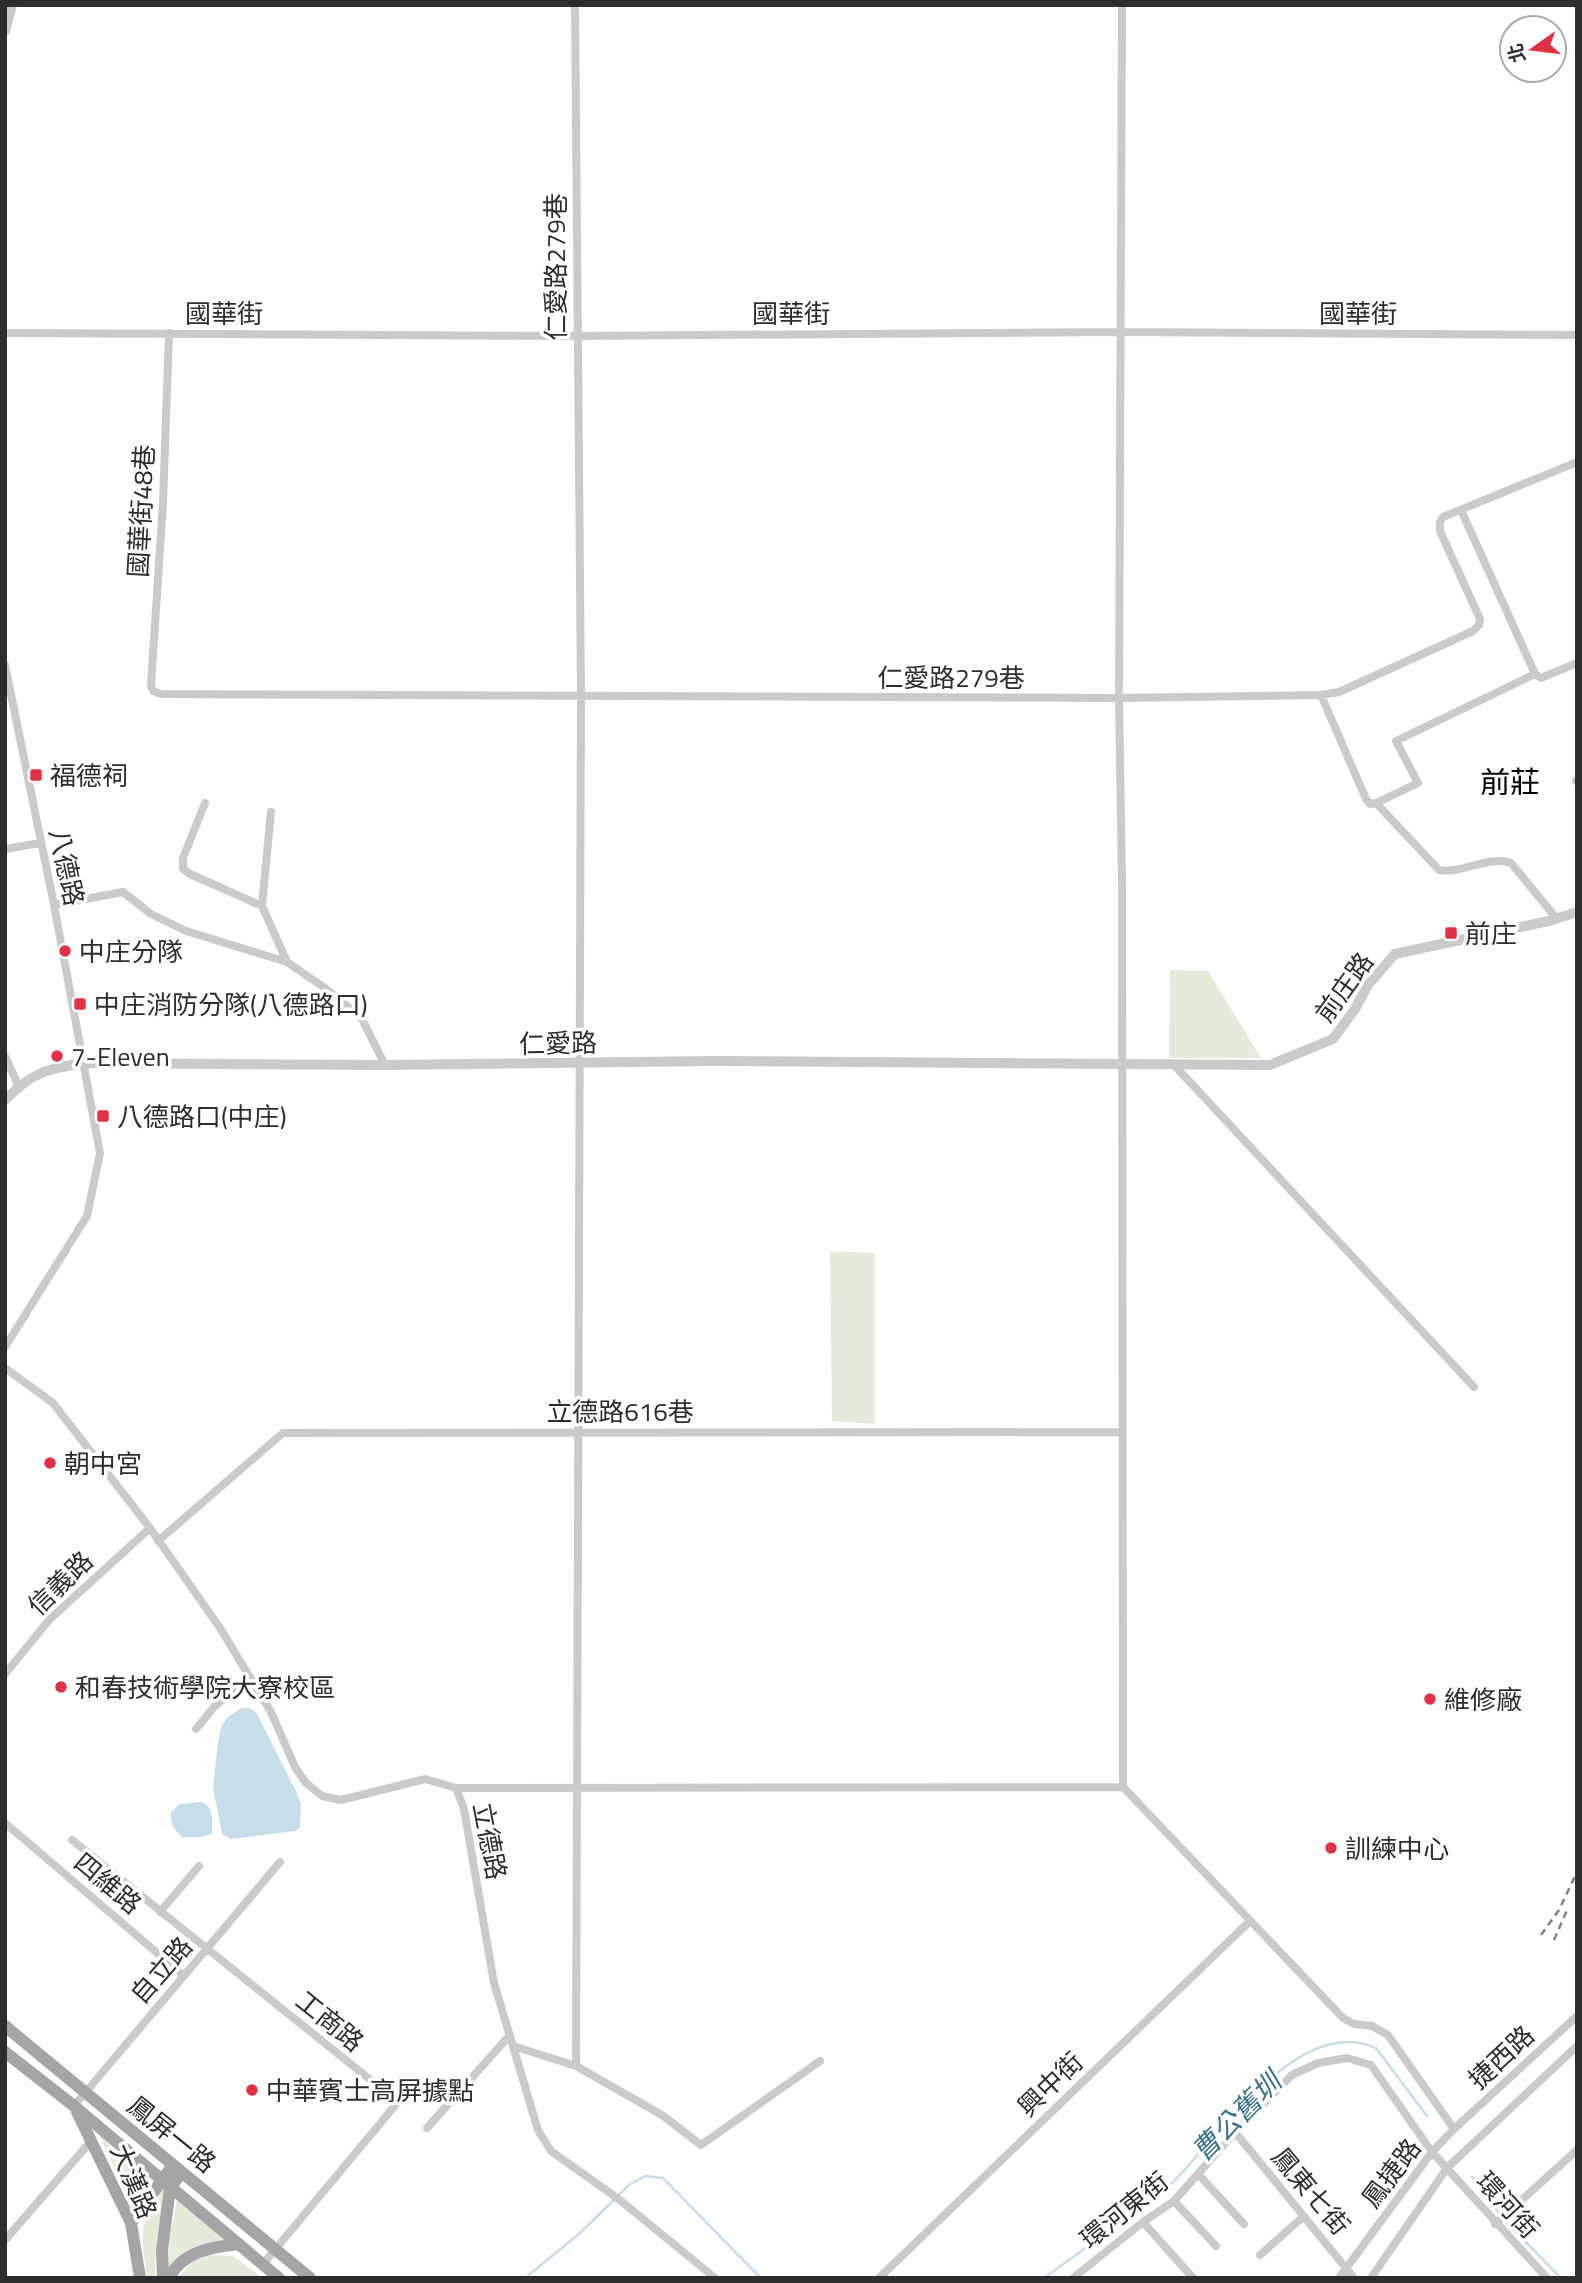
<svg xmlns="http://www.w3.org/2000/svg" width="1582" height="2283" viewBox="0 0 1582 2283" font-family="'Titillium Web','Noto Sans TC',sans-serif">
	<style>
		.green { fill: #e4ebdb }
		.water { fill: #c7deea }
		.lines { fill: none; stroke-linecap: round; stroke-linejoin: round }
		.stream { stroke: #c7deea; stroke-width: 2.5 }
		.minor { stroke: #cacaca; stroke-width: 8 }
		.tertiary { stroke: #cacaca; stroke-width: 10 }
		.primary { stroke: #a5a5a5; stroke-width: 12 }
		.rail { stroke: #828282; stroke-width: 2.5; stroke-dasharray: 7 5; stroke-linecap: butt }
		.poi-dot { fill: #e13245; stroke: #fff; stroke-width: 2.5 }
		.labels { text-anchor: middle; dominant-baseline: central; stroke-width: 7; stroke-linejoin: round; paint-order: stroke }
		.street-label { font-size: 26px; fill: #2d2d2d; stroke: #fff }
		.poi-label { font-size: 26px; fill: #2d2d2d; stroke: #fff; text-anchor: start }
		.water-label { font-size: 28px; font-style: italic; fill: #3d718d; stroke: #fff }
		.quarter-label { font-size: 30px; fill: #000; stroke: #fff }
	</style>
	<rect width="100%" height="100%" fill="#fff"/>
	<path class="green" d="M1170,970L1208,971L1261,1058H1169Z
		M830,1251L875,1253V1424L832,1421Z
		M98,2133L153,2179L132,2210H130L122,2184Z
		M161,2187L166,2191L156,2244L155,2278H147C141,2233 138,2227 161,2187Z
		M177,2200L228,2241C199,2243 189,2252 168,2270L169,2240Z
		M208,2255L233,2256L263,2278H178L192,2262Z"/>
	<path class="water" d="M242,1708H249L256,1712L296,1791L301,1804L300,1828L295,1831L231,1839L222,1834L213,1788L218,1742L222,1725L229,1716Z
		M201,1802C215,1806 212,1822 212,1834L200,1837H182C174,1829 170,1824 171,1812L180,1804Z"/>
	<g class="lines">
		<path class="stream" d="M1472,2177L1505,2221L1561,2278
			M525,2278L579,2234L629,2185L645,2176L663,2178L761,2278
			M1044,2278C1072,2258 1099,2238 1127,2218C1140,2208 1154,2200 1166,2189C1215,2144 1297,2012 1376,2048L1427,2116"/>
		<path class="minor" d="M575,5L581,696L576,2066
			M1122,5L1119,698L1122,883L1123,1787L1343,2018L1354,2024L1372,2026L1388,2035L1454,2129
			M5,333L576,336L1121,332L1577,335
			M169,333L163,503L151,685L153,691L161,694L1119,698L1321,695L1339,692L1473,631L1479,625L1480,619L1440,531V522L1443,517L1577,462
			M1461,510L1535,674
			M5,665L54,905L100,1153L87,1216L5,1347
			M1321,695L1366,799L1370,804L1376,803L1439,870C1463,874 1488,855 1511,863L1557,919
			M1576,781H1577
			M205,803L183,858V869L190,874L262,906
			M1376,803L1418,783L1396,741L1535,674L1541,678L1577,663
			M271,812L262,906L287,962
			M5,849L41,843
			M54,905L123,892L151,914L186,931L287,962L325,988L361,1017L385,1065
			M5,1056L19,1087
			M1174,1065L1474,1387
			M5,1368L53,1403L150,1528L220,1628L271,1712L295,1767L306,1783L322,1796L341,1800L425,1779L456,1788L464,1809L494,1983L538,2130L551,2151L620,2200L715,2278
			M158,1541L283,1433L1122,1432
			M5,1674L49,1620L150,1528
			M196,1729L214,1707L250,1677
			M456,1788L1123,1787
			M5,1823L183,1975
			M72,1840L398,2102L263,2264
			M160,1912L199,1866
			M513,2046L576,2066L662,2115L701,2145L820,2061
			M74,2106L280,1862
			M427,2128L510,2035
			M1235,2132L1354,2278
			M1198,2174L1244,2224
			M1174,2201L1216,2246
			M1143,2222L1193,2278
			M1495,2224L1577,2150
			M5,2240L92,2140
			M1260,2255L1304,2216
			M879,2278L1250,1921
			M1073,2278L1143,2222L1174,2201L1235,2132L1292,2075L1318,2063L1347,2058L1371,2065L1432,2152L1547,2278
			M1339,2278L1432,2152L1454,2129L1577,2016
			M1371,2278L1447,2168L1577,2046"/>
		<path class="tertiary" d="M5,31L12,5
			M5,1100C33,1072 46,1069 84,1063L385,1065L713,1061L1270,1065L1333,1039L1355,1009L1368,985L1395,954L1549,921L1577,912"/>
		<path class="primary" d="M5,2026L310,2278
			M5,2052L74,2106L279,2278
			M77,2112L131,2223L140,2278
			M131,2223L173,2165
			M163,2278L162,2250L170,2188L182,2172
			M169,2278C183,2251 212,2247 239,2244"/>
		<path class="rail" d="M1541,1935L1559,1910L1577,1872
			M1554,1940L1568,1908"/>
	</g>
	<g class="poi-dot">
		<rect x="29" y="768" width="14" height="14" rx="3.5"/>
		<rect x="1444" y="926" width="14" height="14" rx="3.5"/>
		<circle cx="65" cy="951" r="7"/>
		<rect x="73" y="997" width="14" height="14" rx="3.5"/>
		<circle cx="57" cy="1056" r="7"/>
		<rect x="96" y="1109" width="14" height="14" rx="3.5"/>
		<circle cx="50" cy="1463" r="7"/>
		<circle cx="61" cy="1687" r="7"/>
		<circle cx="1430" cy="1699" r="7"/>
		<circle cx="1331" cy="1848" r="7"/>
		<circle cx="252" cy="2090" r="7"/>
	</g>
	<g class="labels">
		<g class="street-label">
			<text transform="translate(555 267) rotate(-90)">仁愛路279巷</text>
			<text x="224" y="313">國華街</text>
			<text x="791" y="313">國華街</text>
			<text x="1358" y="313">國華街</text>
			<text transform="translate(141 511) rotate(-87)">國華街48巷</text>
			<text x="951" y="677">仁愛路279巷</text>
			<text transform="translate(67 867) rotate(78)">八德路</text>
			<text transform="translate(1344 987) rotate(-54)">前庄路</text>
			<text transform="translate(558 1043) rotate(-1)">仁愛路</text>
			<text x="620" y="1411">立德路616巷</text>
			<text transform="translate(60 1583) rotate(-44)">信義路</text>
			<text transform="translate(490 1841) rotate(79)">立德路</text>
			<text transform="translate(108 1883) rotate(40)">四維路</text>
			<text transform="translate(161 1970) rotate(-49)">自立路</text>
			<text transform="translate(330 2021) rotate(39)">工商路</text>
			<text transform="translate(1501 2057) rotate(-43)">捷西路</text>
			<text transform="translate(1050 2084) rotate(-44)">興中街</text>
			<text transform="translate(172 2134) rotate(39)">鳳屏一路</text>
			<text transform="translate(1391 2173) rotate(-53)">鳳捷路</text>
			<text transform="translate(134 2181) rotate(67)">大漢路</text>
			<text transform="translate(1311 2191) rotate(50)">鳳東七街</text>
			<text transform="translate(1508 2205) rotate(48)">環河街</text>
			<text transform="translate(1124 2210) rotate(-39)">環河東街</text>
		</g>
		<g class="poi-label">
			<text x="50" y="775">福德祠</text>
			<text x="1465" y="933">前庄</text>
			<text x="79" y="951">中庄分隊</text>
			<text x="94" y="1004">中庄消防分隊(八德路口)</text>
			<text x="71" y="1056">7-Eleven</text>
			<text x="117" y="1116">八德路口(中庄)</text>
			<text x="64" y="1463">朝中宮</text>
			<text x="75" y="1687">和春技術學院大寮校區</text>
			<text x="1444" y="1699">維修廠</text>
			<text x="1345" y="1848">訓練中心</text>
			<text x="266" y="2090">中華賓士高屏據點</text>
		</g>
		<g class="water-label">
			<text transform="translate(1236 2116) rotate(-45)">曹公舊圳</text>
		</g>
		<g class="quarter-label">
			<text x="1510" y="782">前莊</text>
		</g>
	</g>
	<rect width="1582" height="2283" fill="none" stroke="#2d2d2d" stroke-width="14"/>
	<g transform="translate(1533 49) rotate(256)"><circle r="33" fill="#ffffff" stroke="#ababab" stroke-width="2"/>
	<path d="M0-5L12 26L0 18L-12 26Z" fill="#e13245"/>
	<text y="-10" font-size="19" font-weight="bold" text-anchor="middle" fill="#2d2d2d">北</text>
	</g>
</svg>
